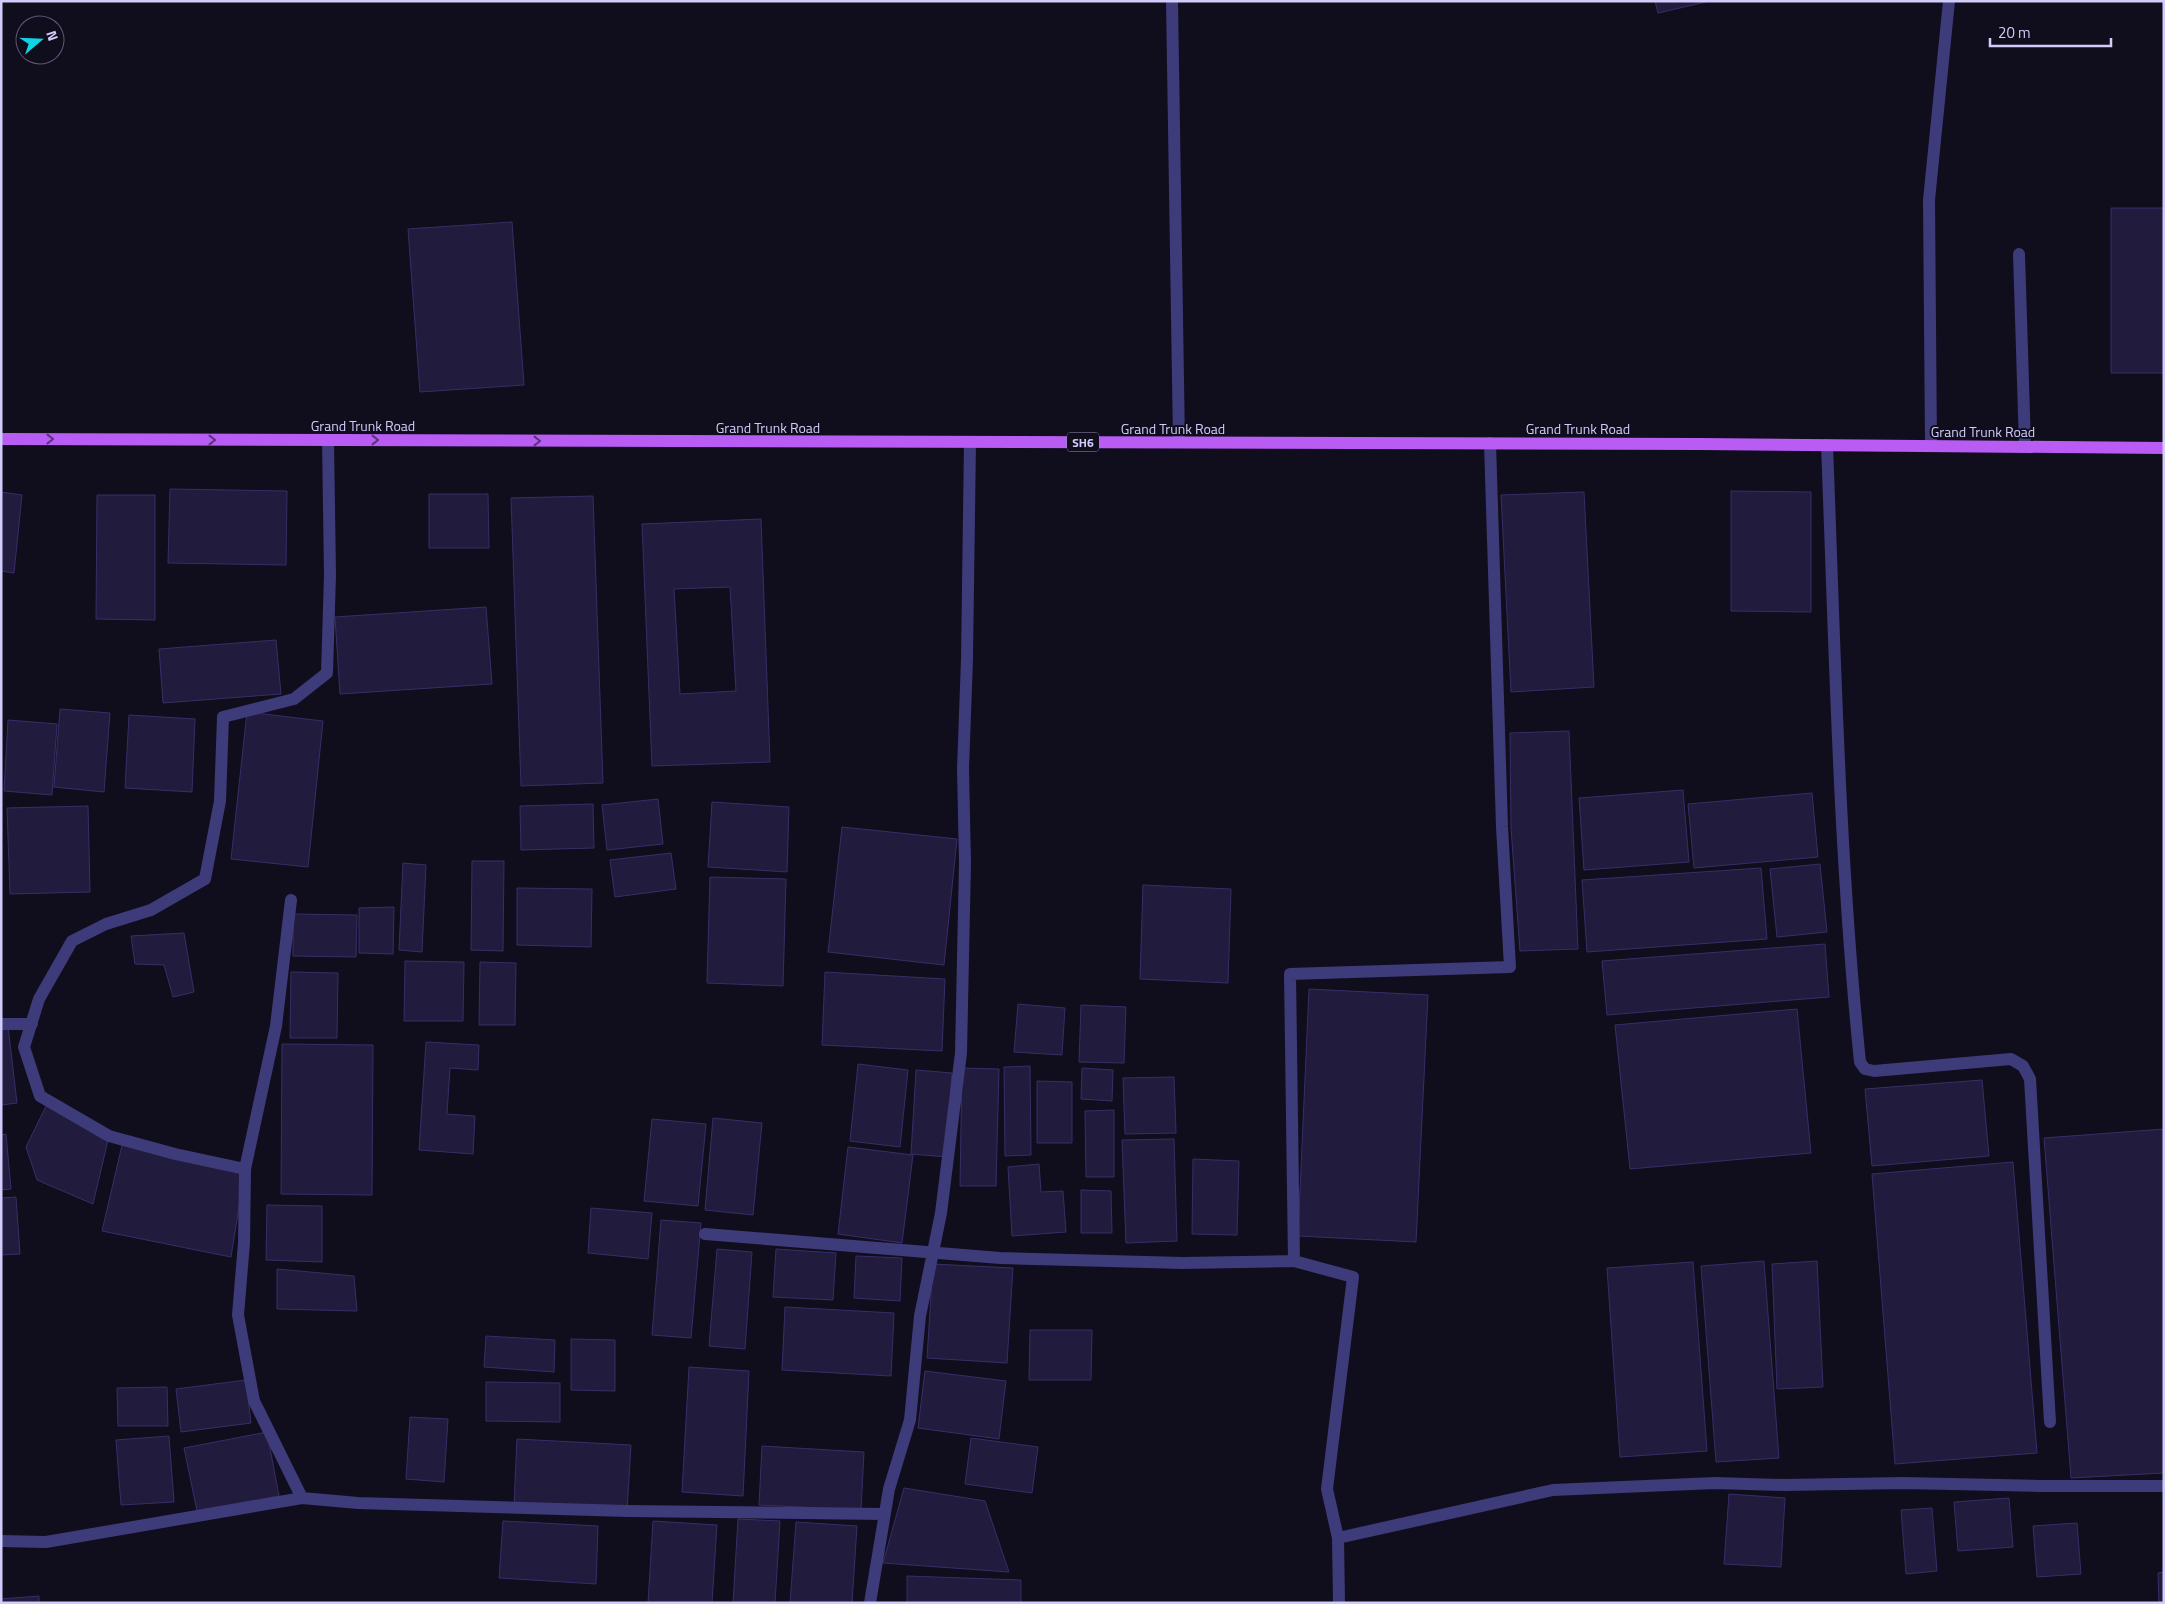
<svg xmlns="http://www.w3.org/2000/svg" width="2165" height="1604" viewBox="0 0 2165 1604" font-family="'Titillium Web',sans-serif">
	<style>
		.building { fill: #211b3d; stroke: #382e67; fill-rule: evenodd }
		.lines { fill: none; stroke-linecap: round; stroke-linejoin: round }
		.minor { stroke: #3d3b79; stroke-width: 12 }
		.major { stroke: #b85cf3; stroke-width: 12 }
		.oneway { stroke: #5c317d }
		.labels { text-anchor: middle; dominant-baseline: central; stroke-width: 4; stroke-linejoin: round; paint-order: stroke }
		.shield { fill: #100d1d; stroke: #9793b8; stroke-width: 1 }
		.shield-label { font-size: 12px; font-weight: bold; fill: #d1cdfb }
		.street-label { font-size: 14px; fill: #d1cdfb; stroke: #100d1d }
	</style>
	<rect width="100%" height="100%" fill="#100d1d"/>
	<path class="building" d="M1655,1H1710L1658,13Z
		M2111,208H2164V373H2111Z
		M512,222L524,385L420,392L408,229Z
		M170,489L287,491L286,565L168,563Z
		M1731,491L1811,492V612L1731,611Z
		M1,492L22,495L14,573L1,571Z
		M1584,492L1594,687L1511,692L1501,495Z
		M429,494H488L489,548H429Z
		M97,495H155V620L96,619Z
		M593,496L603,783L521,786L511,498Z
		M761,519L770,762L652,766L642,524ZM730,587L736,691L680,694L674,589Z
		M486,607L492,684L340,694L335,617Z
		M276,640L281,694L163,703L159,649Z
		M60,709L110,713L104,792L54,787Z
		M247,712L323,721L308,867L231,859Z
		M129,715L195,719L192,792L125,788Z
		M8,720L57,724L52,795L4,791Z
		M1569,731L1578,949L1520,951L1511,828L1510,733Z
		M1683,790L1689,862L1584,870L1579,798Z
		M1812,793L1818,857L1694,868L1688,804Z
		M658,799L663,844L607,850L602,805Z
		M712,802L789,807L787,872L708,867Z
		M593,804L594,848L521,850L520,806Z
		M88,806L90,892L10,894L7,808Z
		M842,827L957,839L944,965L828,952Z
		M671,853L676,889L615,897L610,860Z
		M472,861H504L503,951L471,950Z
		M403,863L426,865L422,952L399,950Z
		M1820,864L1827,932L1777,937L1770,869Z
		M1761,868L1767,939L1587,952L1582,880Z
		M710,877L786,879L783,986L707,983Z
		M1143,885L1231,889L1228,983L1140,979Z
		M517,888L592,889L591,947L517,945Z
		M394,907L393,954L359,953V908Z
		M293,914L357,915L356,957L293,956Z
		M184,933L194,992L173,997L164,965L135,964L131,936Z
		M1825,944L1829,997L1607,1015L1602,961Z
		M405,961L464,962L463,1021H404Z
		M480,962L516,963L515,1025H479Z
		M291,972L338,973L337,1038H290Z
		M825,972L945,979L942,1051L822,1045Z
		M1309,989L1428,995L1416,1242L1298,1236Z
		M1018,1004L1065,1008L1062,1055L1014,1052Z
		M1081,1005L1126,1007L1124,1063L1079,1062Z
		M1797,1009L1811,1153L1630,1169L1615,1025Z
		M8,1026L17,1103L1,1105V1027Z
		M426,1042L479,1045L478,1070L450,1068L447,1114L475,1116L473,1154L419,1150Z
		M282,1044L373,1045L372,1195L281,1194Z
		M858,1064L908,1070L900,1147L850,1141Z
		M1030,1066L1031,1155L1005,1156L1004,1067Z
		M962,1068L999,1069L996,1186H960Z
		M1082,1068L1113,1070L1112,1101L1081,1099Z
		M916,1070L952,1073L947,1157L911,1154Z
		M1174,1077L1176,1133L1125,1134L1123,1078Z
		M1982,1080L1989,1156L1872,1166L1865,1089Z
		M1037,1081L1072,1082V1143H1037Z
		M47,1104L109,1136L93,1204L37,1180L26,1147Z
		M1114,1110V1177H1086L1085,1111Z
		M713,1118L762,1123L753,1215L705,1210Z
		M652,1119L706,1124L698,1206L644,1201Z
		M2164,1129V1473L2071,1478L2044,1138Z
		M6,1134L11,1189L1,1190V1135Z
		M1174,1139L1177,1241L1126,1243L1122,1140Z
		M123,1141L245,1169L231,1257L102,1231Z
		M848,1147L913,1155L902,1243L838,1234Z
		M1193,1159L1239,1161L1237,1235L1192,1234Z
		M2013,1162L2037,1453L1895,1464L1872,1174Z
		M1039,1164L1041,1192L1063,1191L1066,1232L1012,1236L1008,1167Z
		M1081,1190L1111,1191L1112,1233H1081Z
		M16,1197L20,1254L1,1255V1198Z
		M267,1205L322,1206V1262L266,1260Z
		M591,1208L652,1213L648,1259L588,1253Z
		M661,1220L701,1223L691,1338L652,1335Z
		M717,1249L752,1252L745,1349L709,1346Z
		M776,1249L836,1253L833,1300L773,1297Z
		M856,1256L902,1258L900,1301L854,1298Z
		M1764,1261L1779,1458L1716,1462L1701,1266Z
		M1817,1261L1823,1387L1777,1389L1772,1264Z
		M1693,1262L1707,1451L1620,1457L1607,1268Z
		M933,1264L1013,1268L1007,1363L927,1358Z
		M277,1269L354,1276L357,1311L277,1309Z
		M785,1307L894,1313L891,1376L782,1370Z
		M1030,1330H1092L1091,1380H1029Z
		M486,1336L555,1340L554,1372L484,1367Z
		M571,1339L615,1340V1391L571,1390Z
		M689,1367L749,1371L743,1496L682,1492Z
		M925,1371L1006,1381L999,1439L918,1428Z
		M246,1380L251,1423L181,1432L176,1389Z
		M486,1382L560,1383V1422L486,1421Z
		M167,1387L168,1426H118L117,1388Z
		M410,1417L448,1419L444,1482L406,1479Z
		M267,1432L279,1496L197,1511L184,1448Z
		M169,1436L174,1502L121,1505L116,1440Z
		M971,1438L1038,1447L1032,1493L965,1484Z
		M517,1439L631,1445L627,1511L514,1505Z
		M762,1446L864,1452L861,1510L759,1505Z
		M904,1488L985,1501L1009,1572L883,1563Z
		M1729,1494L1785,1498L1781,1567L1724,1564Z
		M2009,1498L2013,1547L1958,1551L1954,1502Z
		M1932,1508L1937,1571L1906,1574L1901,1510Z
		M738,1519L780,1521L775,1603H733Z
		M503,1521L598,1526L596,1584L499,1578Z
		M653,1521L717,1525L712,1603H648Z
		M796,1522L857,1526L852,1603H790Z
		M2077,1523L2081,1574L2037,1577L2033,1526Z
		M2164,1572V1603H2159L2158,1573Z
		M907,1576L1021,1580V1603H907Z
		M39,1596V1603H1V1599Z"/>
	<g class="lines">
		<path class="minor" d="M1172,1L1179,442
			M2019,254L2025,446
			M328,440L330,575L327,673L294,699L223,717L220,801L205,879L151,910L106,924L72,941L39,999L24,1047L40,1096L109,1136L175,1154L245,1169L244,1243L238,1315L254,1401L302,1498L358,1503L627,1511L884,1514
			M1827,445C1835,651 1839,857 1860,1062L1865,1069L1874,1071L2011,1059L2023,1066L2030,1079L2050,1422
			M1931,446L1929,200L1949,1
			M1,1024H32
			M245,1169L276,1026L291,900
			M705,1234L1000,1258L1183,1263L1294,1261L1353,1277L1327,1489L1338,1538L1339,1603
			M1294,1261L1290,974L1510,967L1502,827L1490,443
			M1338,1538L1553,1490L1715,1483L1784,1485L1904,1483L2040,1486H2164
			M1,1541L46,1542L302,1498
			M870,1603L889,1489L910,1420L920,1316L941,1213L961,1053L965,863L963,769L967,659L970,442"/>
		<path class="major" d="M1,439L1700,444L2164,448"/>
	</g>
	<defs><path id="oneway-chevron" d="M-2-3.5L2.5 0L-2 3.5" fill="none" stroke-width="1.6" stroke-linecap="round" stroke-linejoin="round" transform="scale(1.25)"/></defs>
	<g class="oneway">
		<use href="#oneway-chevron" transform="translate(50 439)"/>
		<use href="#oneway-chevron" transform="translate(212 440)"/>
		<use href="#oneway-chevron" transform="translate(375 440)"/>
		<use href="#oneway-chevron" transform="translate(537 441)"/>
	</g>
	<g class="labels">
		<rect class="shield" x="1067" y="432.5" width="32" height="19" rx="4"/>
		<g class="shield-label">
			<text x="1083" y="442">SH6</text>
		</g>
		<g class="street-label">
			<text x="363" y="425">Grand Trunk Road</text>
			<text x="768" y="427">Grand Trunk Road</text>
			<text x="1173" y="428">Grand Trunk Road</text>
			<text x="1578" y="428">Grand Trunk Road</text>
			<text x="1983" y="431">Grand Trunk Road</text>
		</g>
	</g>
	<rect width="2165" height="1604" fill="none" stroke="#d1cdfb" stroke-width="5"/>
	<g transform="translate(40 40) rotate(71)"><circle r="24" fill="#100d1d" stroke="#5d5a76"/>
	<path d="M0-4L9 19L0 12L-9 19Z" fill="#10d3e4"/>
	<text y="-8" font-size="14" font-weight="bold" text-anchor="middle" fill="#d1cdfb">N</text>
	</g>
	<path d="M1990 38v8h121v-8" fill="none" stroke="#d1cdfb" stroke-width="2.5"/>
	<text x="1998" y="38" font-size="15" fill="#d1cdfb" stroke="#100d1d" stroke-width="4" paint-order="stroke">20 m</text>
</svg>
